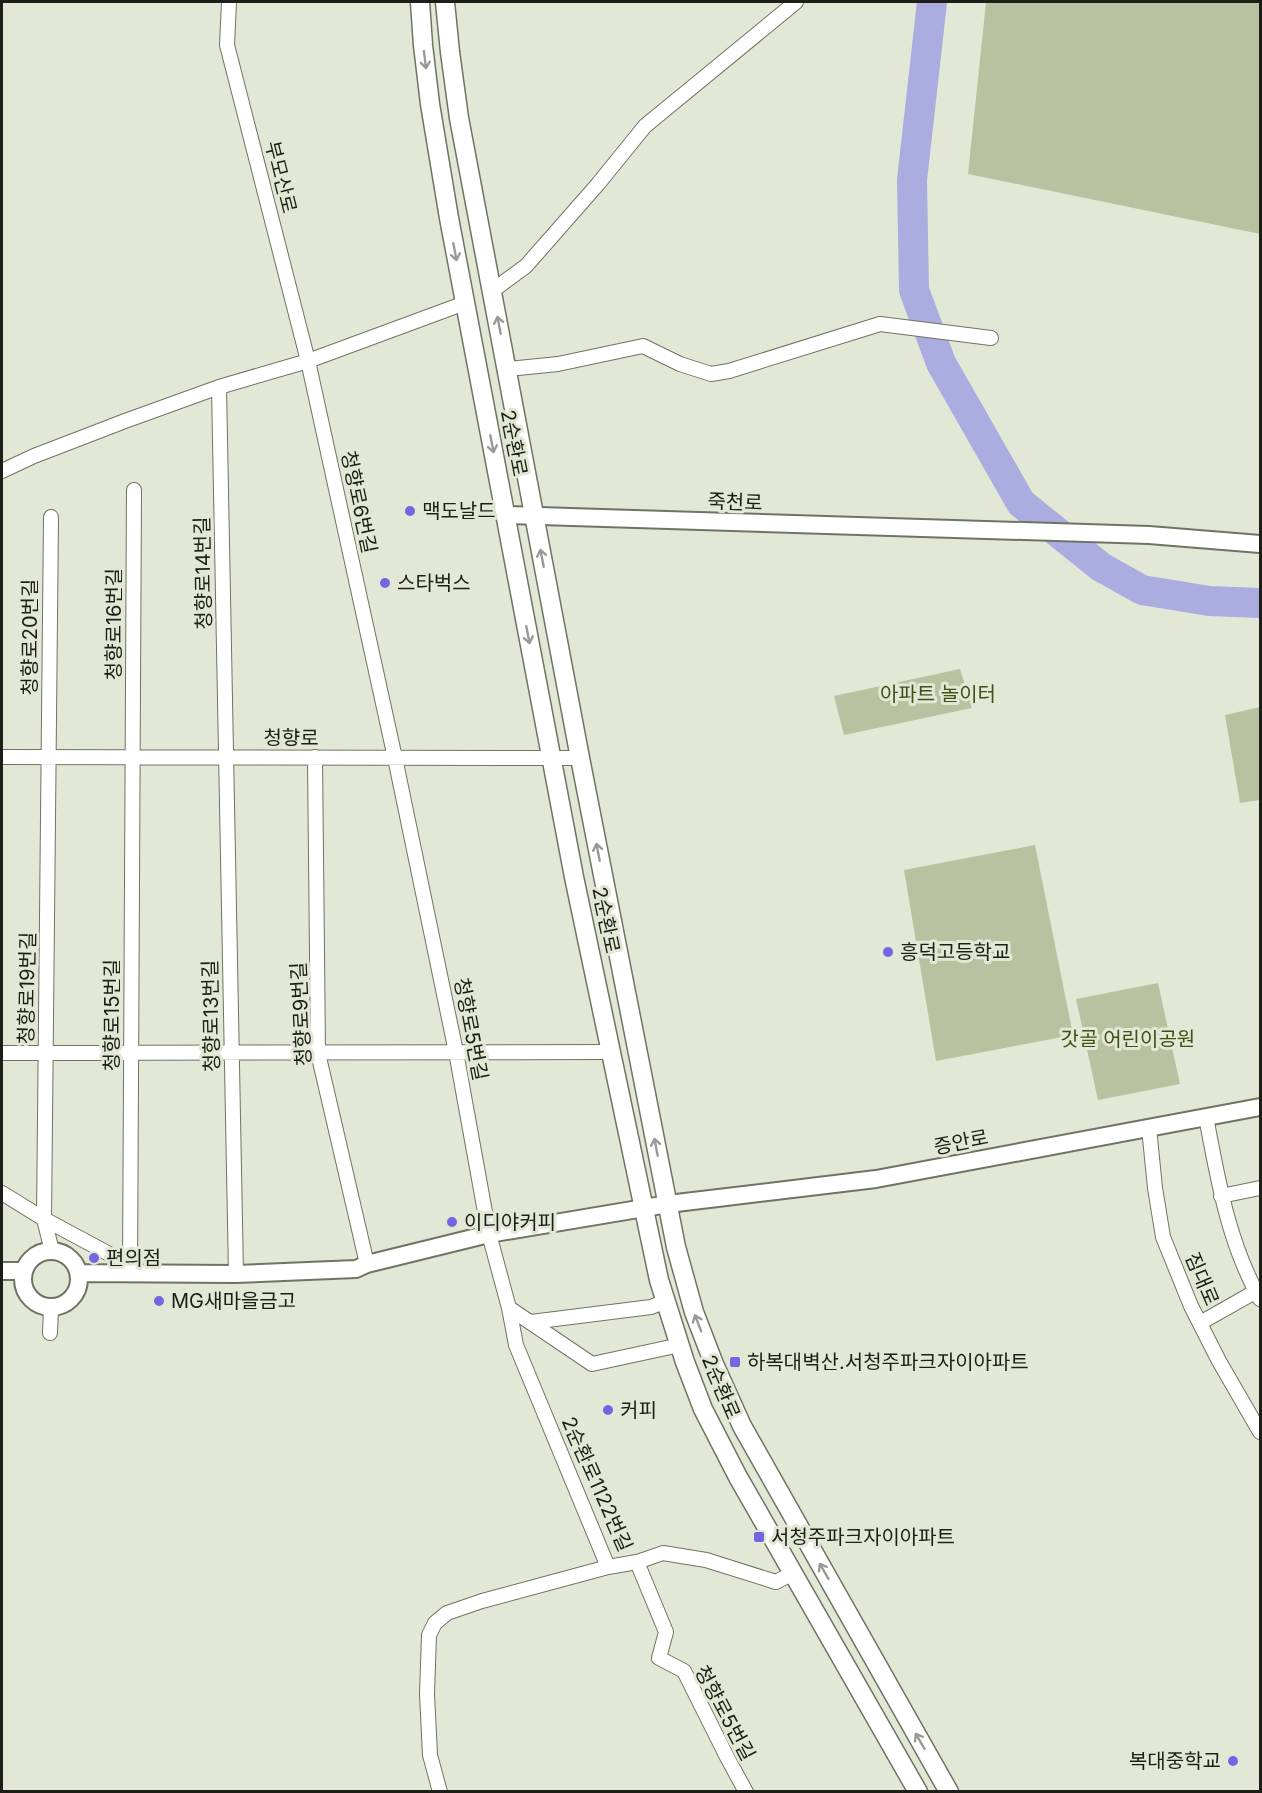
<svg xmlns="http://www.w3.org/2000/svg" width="1262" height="1793" viewBox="0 0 1262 1793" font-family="Inter,'Noto Sans KR',sans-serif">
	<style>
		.green { fill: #b8c2a1 }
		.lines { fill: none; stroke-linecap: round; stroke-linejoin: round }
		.river { stroke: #abacdf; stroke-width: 30 }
		.minor-casing { stroke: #6e7463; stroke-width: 16 }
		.tertiary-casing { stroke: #6e7463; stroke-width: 20 }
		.secondary-casing { stroke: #6e7463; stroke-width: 21 }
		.minor { stroke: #fff; stroke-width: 14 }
		.tertiary { stroke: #fff; stroke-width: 16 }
		.secondary { stroke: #fff; stroke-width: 18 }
		.oneway { stroke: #999a97 }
		.poi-dot { fill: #7367e1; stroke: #e2e8d5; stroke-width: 2 }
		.labels { text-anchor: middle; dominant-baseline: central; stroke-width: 6; stroke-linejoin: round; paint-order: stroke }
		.street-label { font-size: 20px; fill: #1c1e17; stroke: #e2e8d5 }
		.poi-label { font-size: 20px; fill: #1c1e17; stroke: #e2e8d5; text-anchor: start }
		.park-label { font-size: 20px; fill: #424f15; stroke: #e2e8d5 }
	</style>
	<rect width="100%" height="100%" fill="#e2e8d5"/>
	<path class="green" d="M986,2H1260V234L968,174Z
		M960,669L972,708L844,735L834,696Z
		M1260,707V800L1240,803L1225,715Z
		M1035,845L1073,1035L936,1061L904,870Z
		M1158,983L1180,1084L1098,1100L1076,999Z"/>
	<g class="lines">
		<path class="river" d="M932,2L912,180L914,290L941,363L1021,503L1101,567L1142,590L1209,601L1260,603"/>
		<defs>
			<path id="minor" d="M229,2L227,45L308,361L395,758L456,1052L489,1234L509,1308L516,1345L608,1567L637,1562L663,1553L706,1560L776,1582L793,1573
				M492,291L526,266L598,184L645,126L796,2
				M508,369L558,364L643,346L680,364L711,374L729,371L880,324L991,338
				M219,387L236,1274
				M2,471L34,456L125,421L219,387L308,361L465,303
				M51,517L44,1219L52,1251
				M2,757L580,758
				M315,757L318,1053L367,1264
				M2,1053L611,1052
				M1206,1117C1218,1180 1228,1242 1260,1299
				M1149,1128L1155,1188L1163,1237L1191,1306L1219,1361L1260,1432
				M2,1193L44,1219L113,1256L130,1273
				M1221,1196L1260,1188
				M130,1273L134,490
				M509,1308L592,1364L680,1345
				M531,1322L651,1307L666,1301
				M1200,1323L1260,1289
				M50,1333L51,1308
				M637,1562L666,1632L659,1658L684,1671L727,1757L746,1792
				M440,1792L430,1755L427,1694L429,1635L435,1623L447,1613L482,1601L608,1567"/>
			<path id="tertiary" d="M505,515L1149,535L1260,544
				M23 1279a28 28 0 1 1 56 0a28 28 0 1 1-56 0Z
				M2,1271H24
				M79,1273L236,1274L356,1269L367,1264L489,1234L668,1204L876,1179L1260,1107"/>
			<path id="secondary" d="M420,2L423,45L430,104L449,218L574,877L659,1280L685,1362L703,1409L738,1477L918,1792
				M445,2L450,52L459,118L580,758L676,1247L694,1312L714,1364L742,1426L949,1792"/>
		</defs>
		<use href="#minor" class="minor-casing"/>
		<use href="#tertiary" class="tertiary-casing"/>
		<use href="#secondary" class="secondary-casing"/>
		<use href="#minor" class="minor"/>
		<use href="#tertiary" class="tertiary"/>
		<use href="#secondary" class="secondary"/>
	</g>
	<defs><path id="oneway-shaft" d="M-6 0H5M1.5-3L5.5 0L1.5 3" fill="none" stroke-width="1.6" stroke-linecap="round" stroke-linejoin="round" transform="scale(1.5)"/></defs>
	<g class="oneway">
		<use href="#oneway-shaft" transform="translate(425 60) rotate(83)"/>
		<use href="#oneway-shaft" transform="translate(455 252) rotate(79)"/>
		<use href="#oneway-shaft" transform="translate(499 325) rotate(-101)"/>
		<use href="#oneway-shaft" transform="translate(492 444) rotate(79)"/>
		<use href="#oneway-shaft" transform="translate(542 558) rotate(-101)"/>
		<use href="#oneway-shaft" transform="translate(528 635) rotate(79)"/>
		<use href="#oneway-shaft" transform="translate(598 852) rotate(-101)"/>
		<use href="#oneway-shaft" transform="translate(656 1147) rotate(-101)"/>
		<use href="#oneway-shaft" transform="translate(698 1323) rotate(-111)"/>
		<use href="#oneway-shaft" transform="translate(824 1571) rotate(-120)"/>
		<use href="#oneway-shaft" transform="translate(920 1741) rotate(-120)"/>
	</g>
	<g class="poi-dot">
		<circle cx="410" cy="511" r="6"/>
		<circle cx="385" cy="583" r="6"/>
		<circle cx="888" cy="952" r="6"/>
		<circle cx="452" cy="1222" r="6"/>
		<circle cx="94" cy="1258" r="6"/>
		<circle cx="159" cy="1301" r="6"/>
		<rect x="729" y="1356" width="12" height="12" rx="3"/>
		<circle cx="608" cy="1410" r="6"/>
		<rect x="753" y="1531" width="12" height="12" rx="3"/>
		<circle cx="1233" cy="1761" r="6"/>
	</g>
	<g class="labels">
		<g class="street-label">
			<text transform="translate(281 177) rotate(76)">부모산로</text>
			<text transform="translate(514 443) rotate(79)">2순환로</text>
			<text transform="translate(359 502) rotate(78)">청향로6번길</text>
			<text transform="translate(735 502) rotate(2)">죽천로</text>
			<text transform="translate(203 573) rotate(-91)">청향로14번길</text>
			<text transform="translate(114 624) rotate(-90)">청향로16번길</text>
			<text transform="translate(30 637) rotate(-90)">청향로20번길</text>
			<text x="291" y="738">청향로</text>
			<text transform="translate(606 920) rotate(78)">2순환로</text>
			<text transform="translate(27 988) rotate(-89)">청향로19번길</text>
			<text transform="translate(301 1014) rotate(-93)">청향로9번길</text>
			<text transform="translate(112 1015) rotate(-90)">청향로15번길</text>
			<text transform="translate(211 1016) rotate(-91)">청향로13번길</text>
			<text transform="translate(471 1029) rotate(79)">청향로5번길</text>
			<text transform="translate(961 1142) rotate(-11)">증안로</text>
			<text transform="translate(1202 1279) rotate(67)">짐대로</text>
			<text transform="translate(721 1387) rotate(67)">2순환로</text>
			<text transform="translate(597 1484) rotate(66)">2순환로1122번길</text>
			<text transform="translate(725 1713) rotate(62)">청향로5번길</text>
		</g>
		<g class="poi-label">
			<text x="422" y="511">맥도날드</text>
			<text x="397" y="583">스타벅스</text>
			<text x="900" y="952">흥덕고등학교</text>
			<text x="464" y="1222">이디야커피</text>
			<text x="106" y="1258">편의점</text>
			<text x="171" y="1301">MG새마을금고</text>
			<text x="747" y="1362">하복대벽산.서청주파크자이아파트</text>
			<text x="620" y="1410">커피</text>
			<text x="771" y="1537">서청주파크자이아파트</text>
			<text x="1221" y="1761" text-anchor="end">복대중학교</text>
		</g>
		<g class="park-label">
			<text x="938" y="694">아파트 놀이터</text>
			<text x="1128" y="1039">갓골 어린이공원</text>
		</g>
	</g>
	<rect width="1262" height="1793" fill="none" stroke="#1c1e17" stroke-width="6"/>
</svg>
